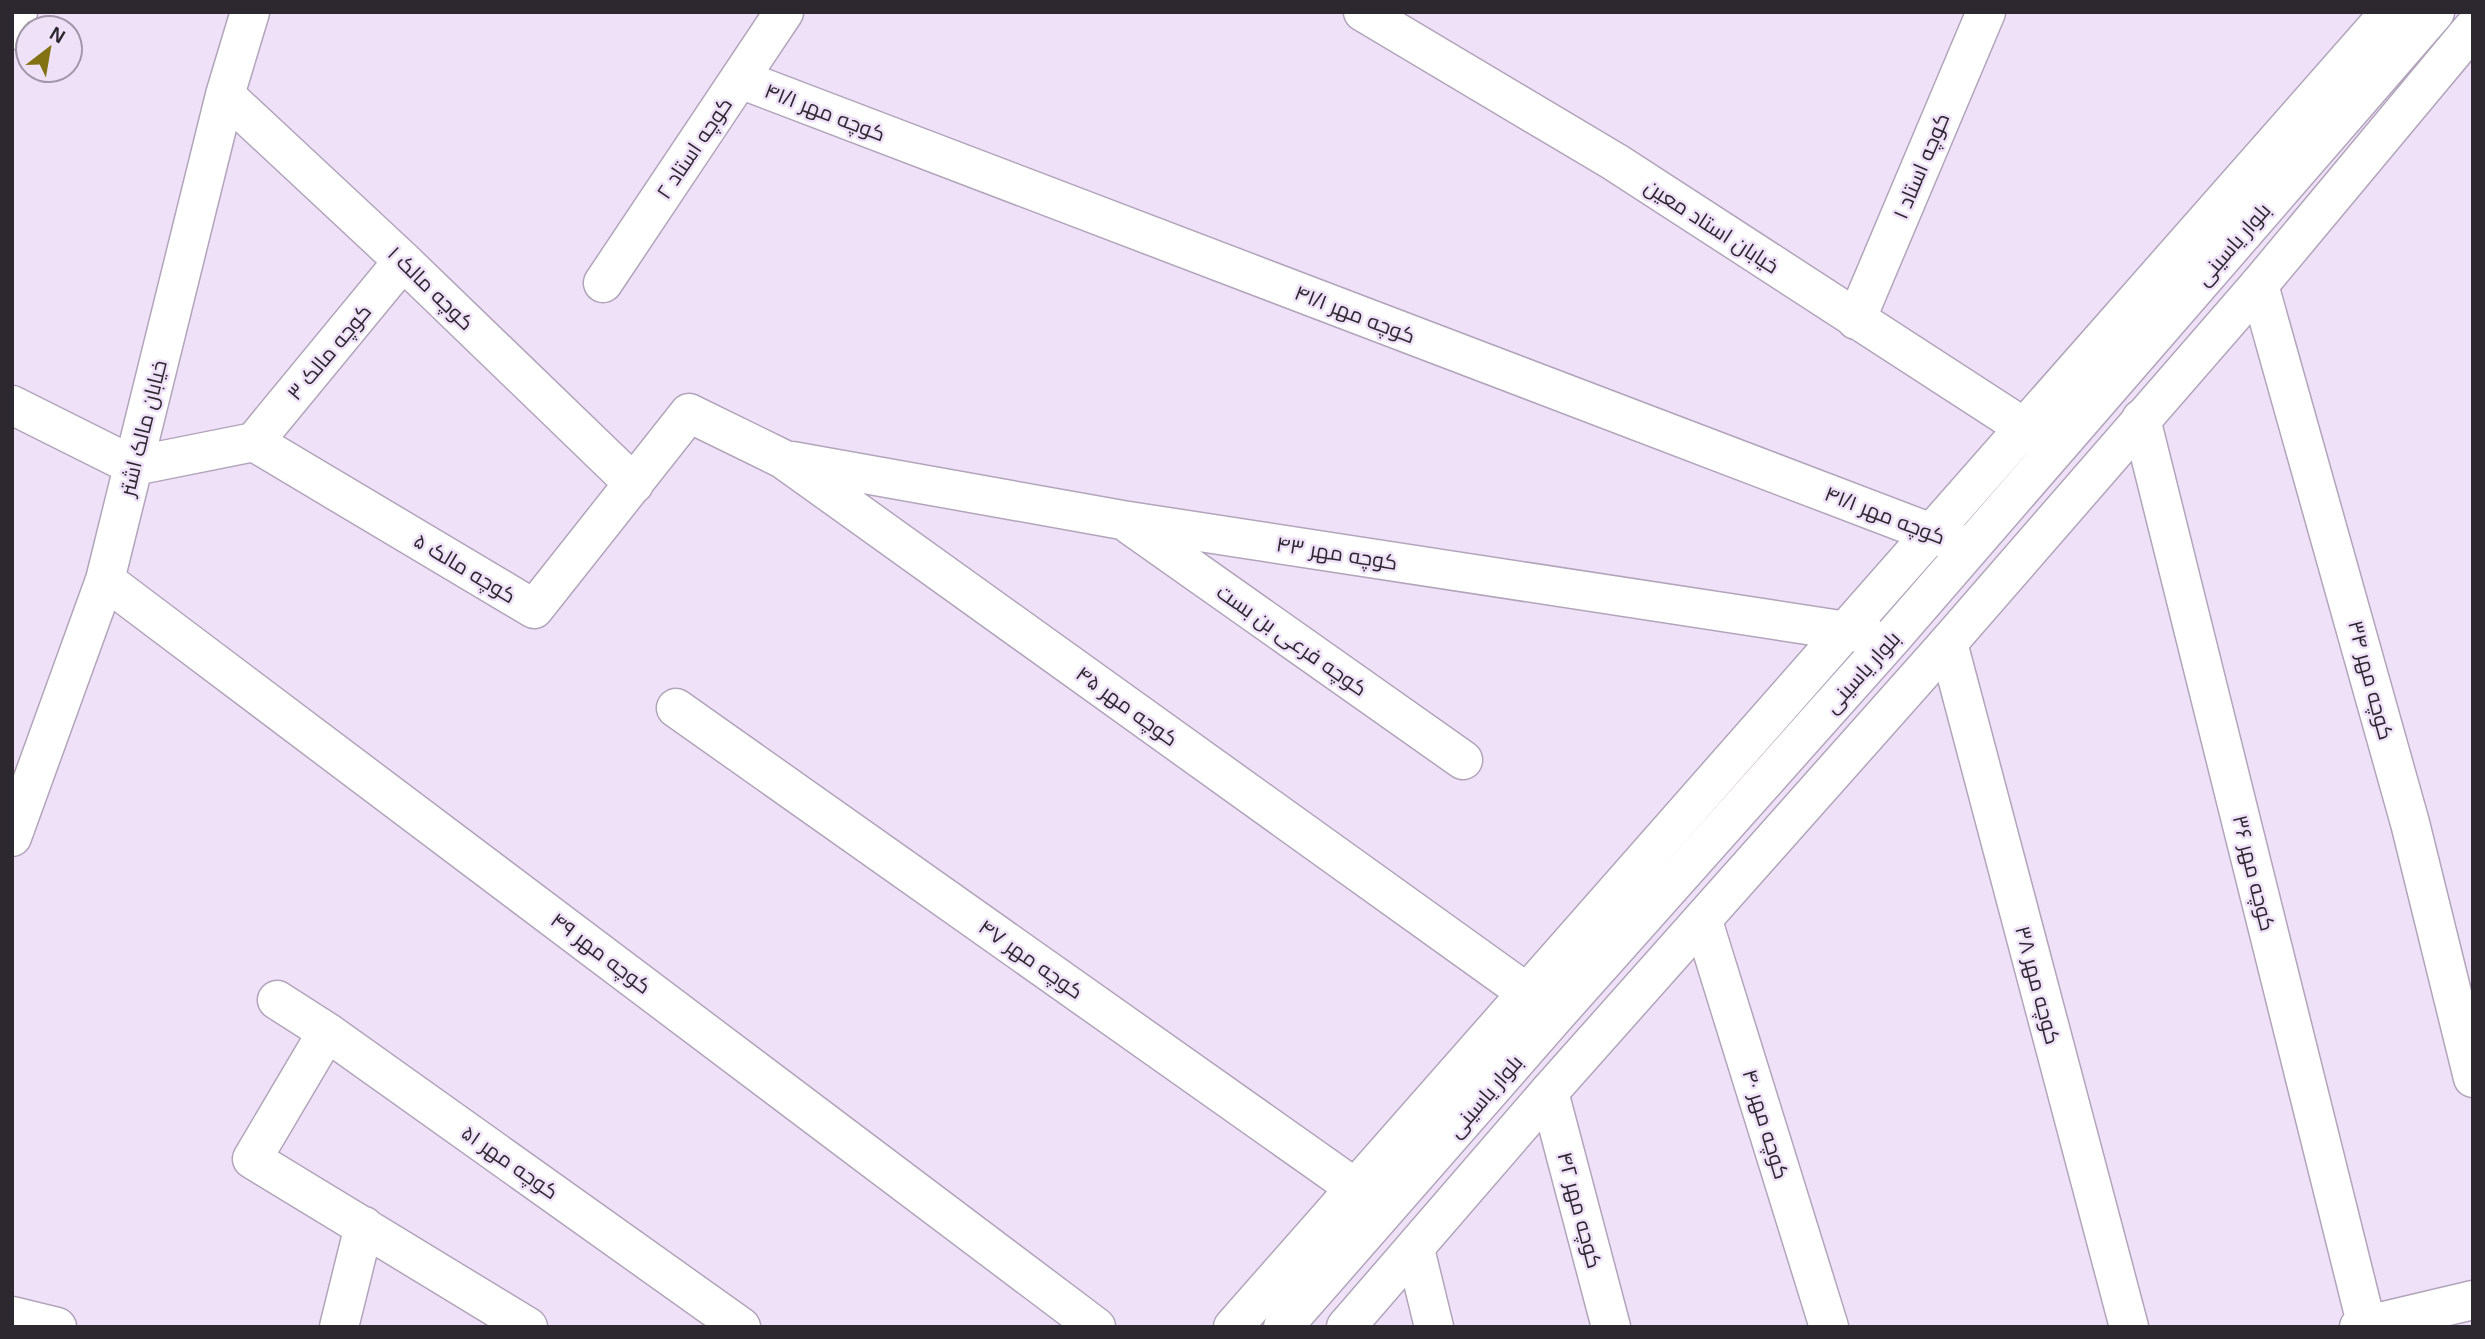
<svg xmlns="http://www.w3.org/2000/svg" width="2485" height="1339" viewBox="0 0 2485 1339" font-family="Arial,Cairo,sans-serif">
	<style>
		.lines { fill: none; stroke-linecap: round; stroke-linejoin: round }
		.minor-casing { stroke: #b2a5bb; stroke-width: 41 }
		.major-casing { stroke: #b2a5bb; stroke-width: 41 }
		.minor { stroke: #fff; stroke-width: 38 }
		.major { stroke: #fff; stroke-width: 38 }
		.labels { text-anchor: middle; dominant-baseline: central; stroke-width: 5; stroke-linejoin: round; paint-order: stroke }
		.street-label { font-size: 21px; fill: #2d2730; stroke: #efe1f8 }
	</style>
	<rect width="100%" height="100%" fill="#efe1f8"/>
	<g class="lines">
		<defs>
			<path id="minor" d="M1363,12L1615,162L2045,441
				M12,30L18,12
				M740,79L1955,542
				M225,95L403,261L634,484
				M603,283L784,12
				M2259,285L2410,823L2473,1078
				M1856,320L1986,12
				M12,405L134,466L254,442
				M2141,419L2367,1327
				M254,442L534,609L689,413L783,459L1548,1008
				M254,442L403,261
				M792,461L1122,520L1866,634
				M1130,525L1463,760
				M105,580L1096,1327
				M1948,643L2129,1327
				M676,708L1375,1202
				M12,837L105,580L225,95L250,12
				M1703,921L1829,1327
				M277,1000L327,1032L741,1327
				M327,1032L252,1159L528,1327
				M1549,1092L1611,1327
				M1415,1249L1434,1327
				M12,1316L57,1327
				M339,1327L364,1226
				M1233,1327L2390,12
				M2359,1327L2473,1300"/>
			<path id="major" d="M1283,1327L1556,1015L1892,638L2435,12
				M1346,1327L1549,1092L1948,643L2259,285L2473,28"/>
		</defs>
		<use href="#minor" class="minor-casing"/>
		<use href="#major" class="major-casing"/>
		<use href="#minor" class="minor"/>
		<use href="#major" class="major"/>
	</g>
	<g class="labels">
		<g class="street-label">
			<text transform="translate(825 112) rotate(21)">کوچه مهر ۴۱/۱</text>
			<text transform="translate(694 148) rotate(-56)">کوچه استاد ۲</text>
			<text transform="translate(1921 166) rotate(-67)">کوچه استاد ۱</text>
			<text transform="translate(1712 226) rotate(33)">خیابان استاد معین</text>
			<text transform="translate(2233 244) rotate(-49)">بلوار یاسینی</text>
			<text transform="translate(431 288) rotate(44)">کوچه مالک ۱</text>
			<text transform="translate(1355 314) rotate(21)">کوچه مهر ۴۱/۱</text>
			<text transform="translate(329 352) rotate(-50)">کوچه مالک ۳</text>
			<text transform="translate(143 428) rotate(-76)">خیابان مالک اشتر</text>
			<text transform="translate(1885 515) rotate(21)">کوچه مهر ۴۱/۱</text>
			<text transform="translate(1337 553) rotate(9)">کوچه مهر ۴۳</text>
			<text transform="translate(465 568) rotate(31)">کوچه مالک ۵</text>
			<text transform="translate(1292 640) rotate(35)">کوچه فرعی بن بست</text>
			<text transform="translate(1862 672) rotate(-48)">بلوار یاسینی</text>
			<text transform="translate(2371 680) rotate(75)">کوچه مهر ۳۴</text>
			<text transform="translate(1127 706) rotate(36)">کوچه مهر ۴۵</text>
			<text transform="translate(2254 873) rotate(76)">کوچه مهر ۳۶</text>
			<text transform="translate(601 953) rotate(37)">کوچه مهر ۴۹</text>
			<text transform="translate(1031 959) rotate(35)">کوچه مهر ۴۷</text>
			<text transform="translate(2038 985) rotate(75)">کوچه مهر ۳۸</text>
			<text transform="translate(1485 1096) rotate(-49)">بلوار یاسینی</text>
			<text transform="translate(1766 1124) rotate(73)">کوچه مهر ۴۰</text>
			<text transform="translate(510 1162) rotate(35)">کوچه مهر ۵۱</text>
			<text transform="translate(1580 1210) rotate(75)">کوچه مهر ۴۲</text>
		</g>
	</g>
	<rect width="2485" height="1339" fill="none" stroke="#2d2730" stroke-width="28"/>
	<g transform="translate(49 49) rotate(31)"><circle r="33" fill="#efe1f8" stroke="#a197a8" stroke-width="2"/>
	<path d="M0-5L12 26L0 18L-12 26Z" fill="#827214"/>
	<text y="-10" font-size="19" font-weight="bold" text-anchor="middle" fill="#2d2730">N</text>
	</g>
</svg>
